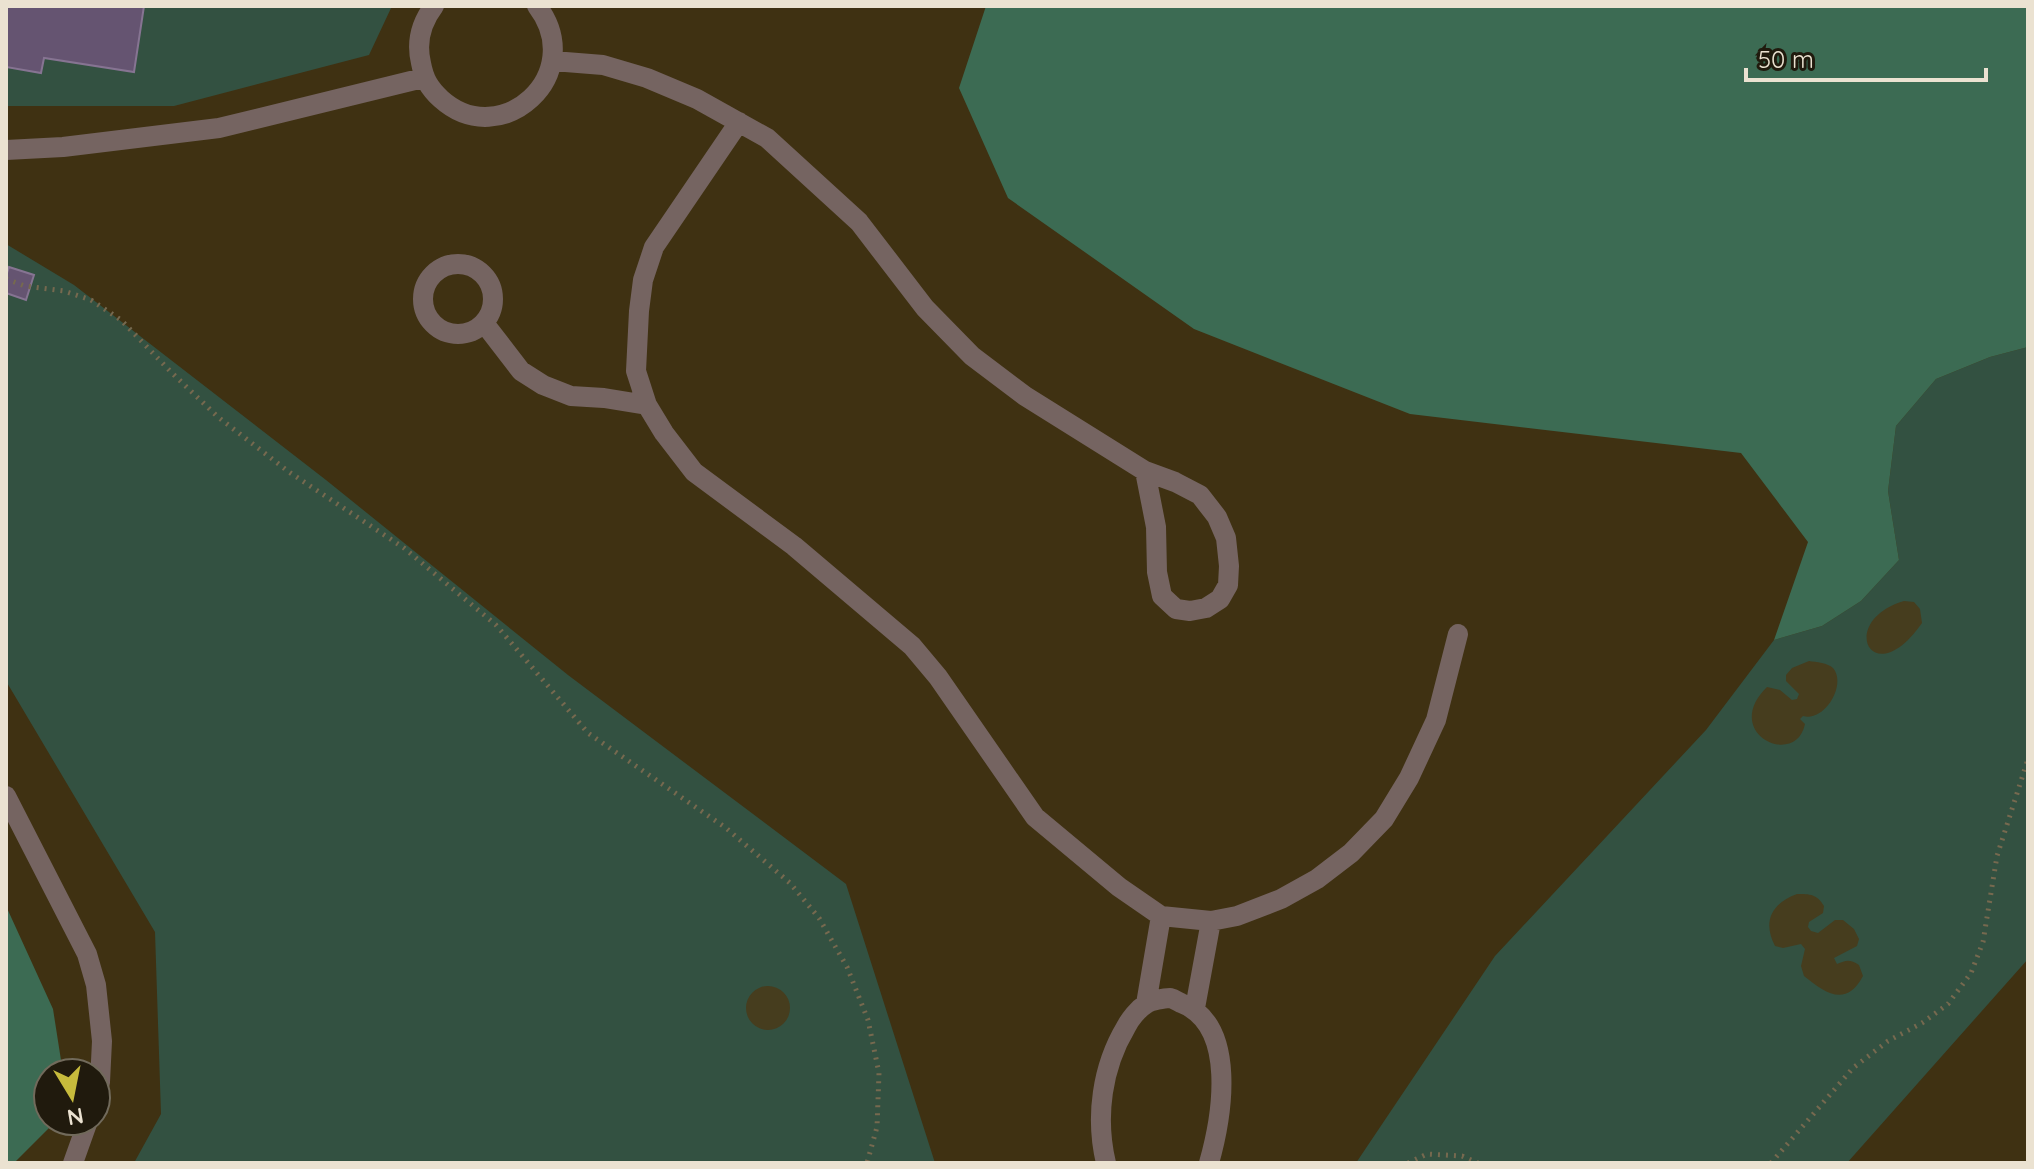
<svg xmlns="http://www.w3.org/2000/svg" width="2034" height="1169" viewBox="0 0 2034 1169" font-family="Quicksand,sans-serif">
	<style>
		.green { fill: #335141 }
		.forest { fill: #3c6b53 }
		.sand { fill: #463d1e }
		.building { fill: #655471; stroke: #867492; stroke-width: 2 }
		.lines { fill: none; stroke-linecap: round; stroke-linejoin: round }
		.path { stroke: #76694f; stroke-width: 5; stroke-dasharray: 2 6; stroke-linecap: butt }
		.minor { stroke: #756461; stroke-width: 20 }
	</style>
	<rect width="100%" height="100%" fill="#3f3112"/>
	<path class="green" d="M6,6H392L369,55L174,106H6Z
		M6,244L74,285L326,480L568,675L846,884L935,1163H134L161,1114L155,932L6,681Z
		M2028,347V959L1847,1163H1356L1495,956L1706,730L1774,640L1822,626L1861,601L1899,560L1888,491L1896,426L1936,379L1990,357Z"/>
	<path class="forest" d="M986,6H2028V347L1990,357L1936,379L1896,426L1888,491L1899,560L1861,601L1822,626L1774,640L1808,542L1741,453L1410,414L1194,329L1008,198L959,88Z
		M6,906L53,1009L63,1073H48V1121H56L14,1163H6Z"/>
	<path class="sand" d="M1904,601L1914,602L1920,609L1922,623C1872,695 1836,621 1904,601Z
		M1809,661C1816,662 1828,663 1833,668C1847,684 1825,722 1803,716L1800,719L1805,724C1796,769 1720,733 1767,687L1780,690L1792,700L1797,699L1799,694L1786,681V675L1792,668Z
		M1797,894C1810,894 1817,894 1824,906L1823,913L1809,922L1808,927L1811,931L1818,933L1835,920H1843L1854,929L1859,939L1857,946L1834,958L1837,964C1846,960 1850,959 1859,965L1863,976C1846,1008 1825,993 1804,976L1801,966L1805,949L1801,944L1783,948L1775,946C1762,921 1772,903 1797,894Z
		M746 1008a22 22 0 1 1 44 0a22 22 0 1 1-44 0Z"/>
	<path class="building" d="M6,6H144L134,72L44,58L41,73L6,67Z
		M9,267L34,275L26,300L6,293V276Z"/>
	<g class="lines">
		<path class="path" d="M6,279L25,286L64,291L91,300L121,320L172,373L218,417L289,472L404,548L496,625L588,733L726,828L790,883L819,918L847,967L868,1020L879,1073L877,1127L867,1163
			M1408,1163L1427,1154L1462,1156L1478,1163
			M1771,1163L1853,1068L1888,1041L1922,1023L1948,1004L1971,973L1983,942L1997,856L2028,759"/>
		<path class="minor" d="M434,6C421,23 416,42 421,63C424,79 429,88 441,99C501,153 589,74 537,6
			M553,61L603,65L647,78L697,99L767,138L859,222L925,308L972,356L1025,396L1145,471L1175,482L1200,495L1217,517L1226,538L1229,566L1228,585L1220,599L1206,608L1190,611L1176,609L1162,596L1157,572L1156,527L1145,471
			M739,122L654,247L643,280L639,311L636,371L647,405L664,433L694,472L794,546L912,646L938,677L1035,817L1119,887L1161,916L1211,921L1237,916L1281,899L1317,879L1351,853L1384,819L1409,778L1436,720L1458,634
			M6,150L63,147L219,128L423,78
			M423 299a35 35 0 1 1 70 0a35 35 0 1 1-70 0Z
			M484,323L521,371L543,385L571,396L604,398L647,405
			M6,796L87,954L96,985L102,1041L100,1082L96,1096
			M1146,1004L1161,916
			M1195,1008L1211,921
			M73,1163L88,1121
			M1106,1163C1095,1117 1102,1067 1126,1027C1130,1019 1138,1009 1146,1004C1150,1001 1164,998 1170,998C1174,999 1177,1001 1181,1003C1238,1025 1222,1117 1209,1163"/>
	</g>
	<rect width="2034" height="1169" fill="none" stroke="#ebe2d1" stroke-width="16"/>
	<g transform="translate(72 1097) rotate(170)"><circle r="38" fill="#201a0d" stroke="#716a5b" stroke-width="2"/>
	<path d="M0-6L14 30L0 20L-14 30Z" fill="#c7bb3c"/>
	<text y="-12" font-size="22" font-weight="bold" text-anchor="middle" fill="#ebe2d1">N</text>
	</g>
	<path d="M1746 68v12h240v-12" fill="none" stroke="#ebe2d1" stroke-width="4"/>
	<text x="1758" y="68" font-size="24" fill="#ebe2d1" stroke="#201a0d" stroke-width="6" paint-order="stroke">50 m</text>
</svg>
